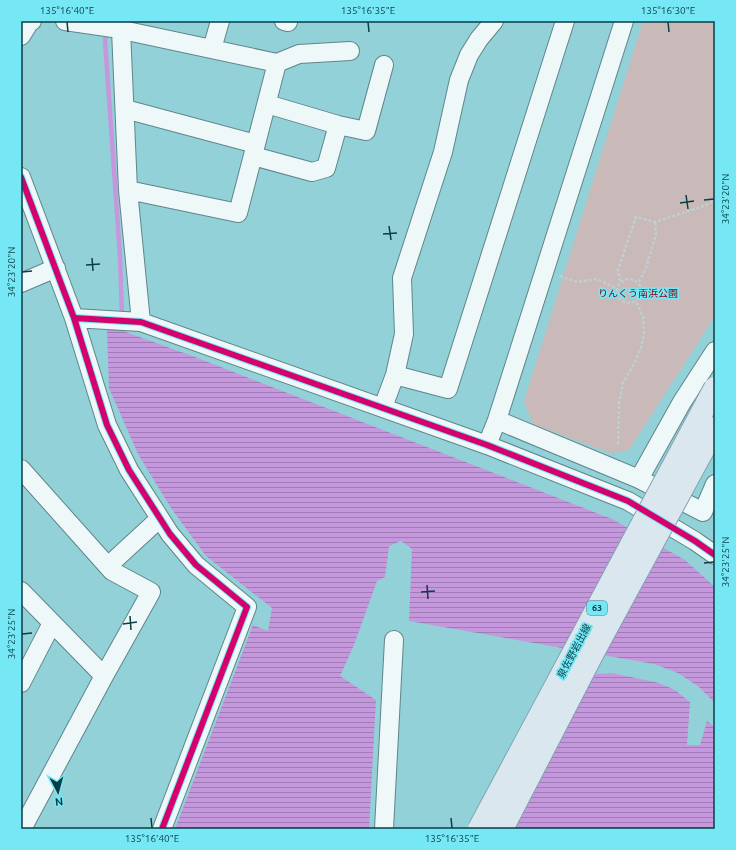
<svg xmlns="http://www.w3.org/2000/svg" width="736" height="850" viewBox="0 0 736 850" font-family="Ubuntu,'Noto Sans JP',sans-serif">
	<style>
		.park { fill: #c9b9b8 }
		.water { fill: url(#water-rules) }
		.lines { fill: none; stroke-linecap: round; stroke-linejoin: round }
		.stream { stroke: #c597dc; stroke-width: 4.5 }
		.minor-casing { stroke: #5e868a; stroke-width: 20 }
		.path { stroke: #bdd0d2; stroke-width: 2.5; stroke-dasharray: 3 2; stroke-linecap: butt }
		.minor { stroke: #eff8f9; stroke-width: 18 }
		.major-bridge-casing { stroke: #80a4b2; stroke-width: 24; stroke-linecap: butt }
		.major-bridge { stroke: #dbe7ee; stroke-width: 22 }
		.cycleway-casing { stroke: #76e7f5; stroke-width: 8 }
		.cycleway { stroke: #d6006c; stroke-width: 6 }
		.ticks { fill: none; stroke: #0a3e44; stroke-width: 1.5 }
		.labels { text-anchor: middle; dominant-baseline: central; stroke-width: 3.5; stroke-linejoin: round; paint-order: stroke }
		.shield { fill: #76e7f5; stroke: #2a7179; stroke-width: 1 }
		.shield-label { font-size: 9px; font-weight: bold; fill: #0a3e44 }
		.park-label { font-size: 10px; fill: #85010e; stroke: #76e7f5 }
		.street-label { font-size: 10px; fill: #0a3e44; stroke: #76e7f5 }
		.neatline { fill: none; stroke: #0a3e44; stroke-width: 1.5 }
		.ticks-label { font-size: 10px; text-anchor: middle; fill: #0a3e44 }
	</style>
	<defs>
		<pattern id="water-rules" width="6" height="5" patternUnits="userSpaceOnUse"><rect width="6" height="5" fill="#c597dc"/><path d="M0 2.5h6" fill="none" stroke="#9e7db4"/></pattern>
	</defs>
	<rect width="100%" height="100%" fill="#93d1d8"/>
	<path class="park" d="M643,21H715V316L629,450L610,453L533,424L524,401Z"/>
	<path class="water" d="M107,329L123,331L195,357L612,519L685,560L715,587V703L699,687L678,673L654,664L409,621L412,549L401,541L389,546L385,577L377,581L354,645L340,676L376,700L369,829H175L253,625L268,631L272,608L206,556L171,508L138,454L109,388Z
		M612,673L659,683L675,690L690,702L687,745H700L707,721L715,727V829H507L580,686L596,674Z"/>
	<g class="lines">
		<path class="stream" d="M107,31L105,40L120,257L122,316"/>
		<defs>
			<path id="minor" d="M65,21L113,28L277,63L238,213L128,190
				M122,21L121,30L128,190L141,322
				M284,21L288,22
				M21,36L29,23L32,21
				M212,49L220,21
				M277,63L299,54L350,51
				M267,104L338,125L366,131L384,65
				M125,109L256,144
				M253,156L312,172L326,168L338,125
				M21,177L74,318L107,425L129,470L170,534L196,565L247,607L162,829
				M21,283L56,268
				M74,318L141,322L487,445L628,501L695,541L715,555
				M395,375L404,334L402,278L443,152L459,80L469,55L479,39L494,21
				M383,407L395,375L448,389L565,21
				M497,420L639,479L703,512L715,484
				M487,445L497,420L624,21
				M21,469L112,571L151,592L104,676L22,829
				M639,479L682,402L715,351
				M108,566L159,519
				M21,591L104,676
				M21,683L52,623
				M384,829L394,640"/>
		</defs>
		<use href="#minor" class="minor-casing"/>
		<path class="path" d="M560,276L577,282L597,279L616,288
			M617 291a12 12 0 1 1 24 0a12 12 0 1 1-24 0Z
			M620,281L618,270L636,217L655,222L701,207L715,201
			M639,282L646,268L656,234L655,222
			M618,444L619,402L623,383L634,364L641,348L644,333L643,317L636,301"/>
		<use href="#minor" class="minor"/>
		<defs>
			<path id="major-bridge" d="M479,829L715,388
				M502,829L594,651L715,428"/>
		</defs>
		<use href="#major-bridge" class="major-bridge-casing"/>
		<use href="#major-bridge" class="major-bridge"/>
		<defs>
			<path id="cycleway" d="M21,177L74,318L107,425L129,470L170,534L196,565L247,607L162,829
				M74,318L141,322L487,445L628,501L695,541L715,555"/>
		</defs>
		<use href="#cycleway" class="cycleway-casing"/>
		<use href="#cycleway" class="cycleway"/>
	</g>
	<path class="ticks" d="M67,22L68,32M368,22L369,32M668,22L669,32M686,195L688,209M704,200L714,199M680,203L694,201M389,226L391,240M383,234L397,233M92,258L93,271M86,265L100,264M22,272L32,271M704,563L714,562M427,585L428,599M421,592L435,591M130,616L131,630M123,624L137,622M22,634L32,633M151,818L152,828M451,818L452,828"/>
	<g class="labels">
		<rect class="shield" x="587" y="601" width="20" height="14" rx="3"/>
		<g class="shield-label">
			<text x="597" y="608">63</text>
		</g>
		<g class="park-label">
			<text x="638" y="293">りんくう南浜公園</text>
		</g>
		<g class="street-label">
			<text transform="translate(574 651) rotate(-62)">泉佐野岩出線</text>
		</g>
	</g>
	<rect width="736" height="850" fill="none" stroke="#76e7f5" stroke-width="44"/>
	<g transform="translate(58 792) rotate(174)" stroke="#76e7f5" stroke-width="3" paint-order="stroke">
	<path d="M0-3L7 15L0 10L-7 15Z" fill="#0a3e44"/>
	<text y="-6" font-size="11" font-weight="bold" text-anchor="middle" fill="#0a3e44">N</text>
	</g>
	<rect x="22" y="22" width="692" height="806" class="neatline"/>
	<g class="ticks-label">
		<text x="67" y="14">135°16'40"E</text>
		<text x="368" y="14">135°16'35"E</text>
		<text x="668" y="14">135°16'30"E</text>
		<text transform="translate(725 199) rotate(-90)" y="4">34°23'20"N</text>
		<text transform="translate(11 272) rotate(-90)" y="4">34°23'20"N</text>
		<text transform="translate(725 562) rotate(-90)" y="4">34°23'25"N</text>
		<text transform="translate(11 634) rotate(-90)" y="4">34°23'25"N</text>
		<text x="152" y="842">135°16'40"E</text>
		<text x="452" y="842">135°16'35"E</text>
	</g>
</svg>
